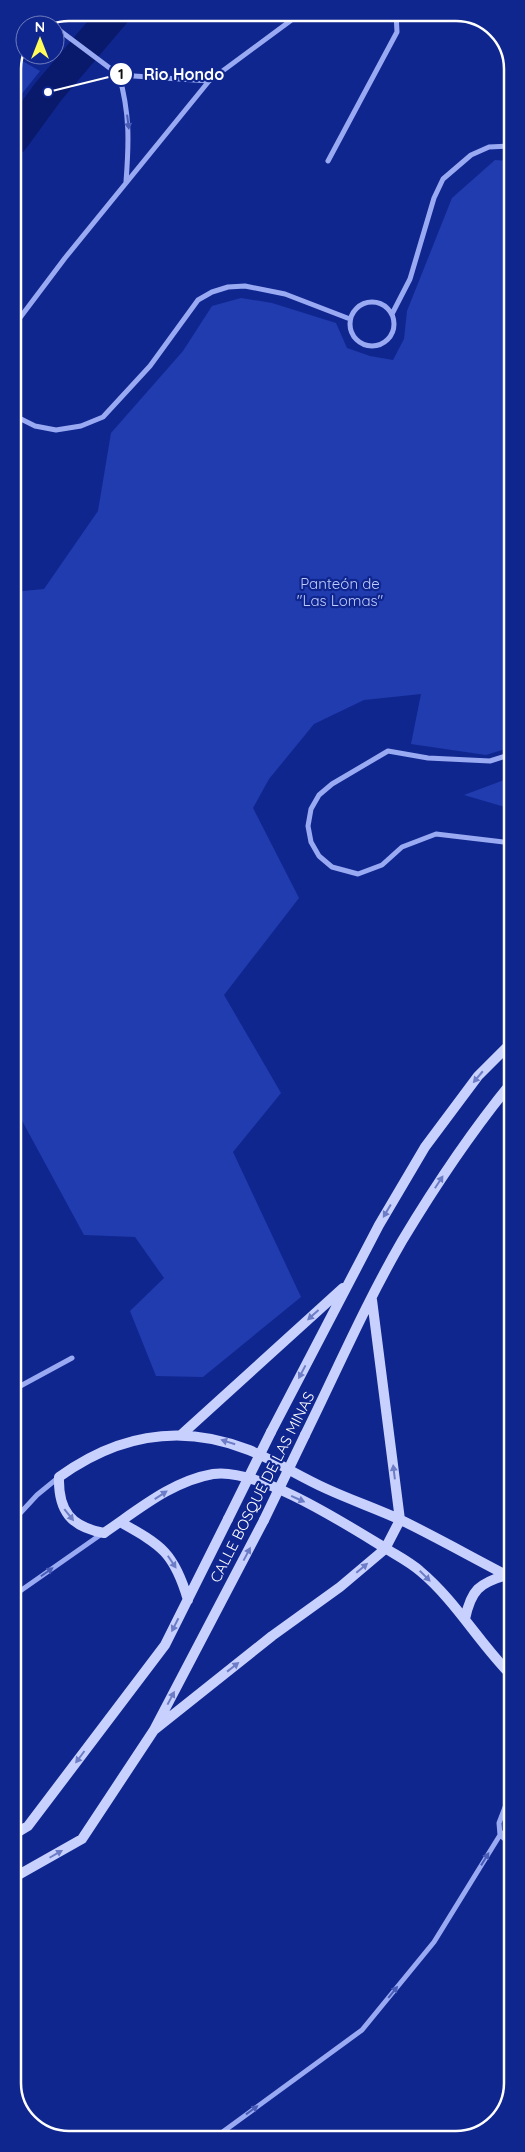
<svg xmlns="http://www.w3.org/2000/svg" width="525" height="2152" viewBox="0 0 525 2152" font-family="Quicksand,sans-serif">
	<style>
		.green { fill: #213caf }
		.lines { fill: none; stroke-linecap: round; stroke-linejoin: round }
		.river { stroke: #09196b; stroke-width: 31 }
		.street { stroke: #99aaf3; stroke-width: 5 }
		.secondary { stroke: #c8d1fd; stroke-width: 10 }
		.secondary-bridge { stroke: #c8d1fd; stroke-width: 10 }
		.oneway { fill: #475bb7 }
		.oneway2 { fill: #6c7cc6 }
		.labels { text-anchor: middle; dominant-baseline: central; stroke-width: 4.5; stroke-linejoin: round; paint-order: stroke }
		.park-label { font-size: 15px; fill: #c0ccfd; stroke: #10268f }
		.street-label { font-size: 15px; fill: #fff; stroke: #10268f }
		.rim { fill: none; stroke: #fff; stroke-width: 2.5 }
		.leader { fill: none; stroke: #fff; stroke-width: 2 }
		.callout-dot { fill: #fff; stroke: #10268f; stroke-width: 2 }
		.mark-label { font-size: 15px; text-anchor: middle; font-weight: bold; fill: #111 }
		.callout-label { font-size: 16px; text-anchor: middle; font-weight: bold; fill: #fff; stroke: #10268f; stroke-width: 4.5; stroke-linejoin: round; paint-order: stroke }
	</style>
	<rect width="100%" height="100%" fill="#10268f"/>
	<path class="green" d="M17,58L40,71L13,105V69Z
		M495,160L512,161V747L486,755L411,744L421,694L364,700L314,724L269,779L253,808L299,898L224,995L281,1093L233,1152L301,1297L203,1377L156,1376L130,1311L164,1278L135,1237L84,1235L13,1104V592L44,589L98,511L111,433L183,351L212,306L241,298L272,303L336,323L347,348L370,356L393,360L404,339L407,311L452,198Z
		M512,777V809L464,795Z"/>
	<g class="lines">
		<path class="river" d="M13,140L48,92L115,13"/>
		<path class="street" d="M48,21L52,25
			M55,27L119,75L209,81
			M119,75C130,114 129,142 126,182
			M328,161L397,32L396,13
			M350 324a22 22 0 1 1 44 0a22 22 0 1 1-44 0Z
			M392,314L410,279L434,198L443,179L471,155L489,147L512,146
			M13,327L65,258L209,81L301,13
			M13,415L35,426L56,430L81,426L103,417L150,366L198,300L212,292L228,287L245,286L285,294L350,319
			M512,754L490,761L428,758L388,751L332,784L319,795L311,809L308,826L311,842L319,856L332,867L358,874L382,865L402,847L436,834L512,843
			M13,1390L72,1358
			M13,1521L37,1495L59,1477
			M13,1596L103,1533
			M500,1835L499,1823L512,1789
			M500,1835L512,1845
			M213,2139L362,2030L434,1942L500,1835L509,1830L512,1823"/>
		<path class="secondary" d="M271,1432L379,1225L425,1147L478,1076L512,1042
			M181,1435L343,1288
			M305,1435C337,1370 366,1303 402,1241C435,1186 471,1132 512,1082
			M120,1522C161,1545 174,1552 188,1600
			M512,1578C475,1559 438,1538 401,1520C377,1509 351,1500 327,1489C300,1477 276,1461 249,1450C181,1423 117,1435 59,1477C58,1511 71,1527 104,1533C138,1510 172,1481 213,1474C258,1467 347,1525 385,1548C396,1555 410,1562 420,1571C456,1601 479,1643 512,1676
			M465,1619C471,1590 479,1583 507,1575
			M154,1730L272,1636L340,1587L385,1549L400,1520L372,1300
			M13,1835L28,1826L165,1645L228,1519
			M13,1878L82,1839L154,1730L264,1520"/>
		<path class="secondary-bridge" d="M228,1519L271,1432
			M264,1520L305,1435"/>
	</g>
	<defs><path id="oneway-solid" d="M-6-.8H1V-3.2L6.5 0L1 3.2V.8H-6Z" transform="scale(1.25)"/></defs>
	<g class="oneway">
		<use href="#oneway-solid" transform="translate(128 122) rotate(83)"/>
		<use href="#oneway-solid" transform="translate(47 1572) rotate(-35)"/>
		<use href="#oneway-solid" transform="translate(485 1859) rotate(-58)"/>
		<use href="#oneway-solid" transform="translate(393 1992) rotate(-51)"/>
		<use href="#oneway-solid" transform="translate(252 2110) rotate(-36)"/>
	</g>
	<g class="oneway2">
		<use href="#oneway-solid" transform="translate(478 1077) rotate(130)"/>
		<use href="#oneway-solid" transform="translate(439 1182) rotate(-57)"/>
		<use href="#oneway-solid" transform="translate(387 1211) rotate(121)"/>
		<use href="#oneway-solid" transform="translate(313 1315) rotate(138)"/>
		<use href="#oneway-solid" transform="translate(302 1372) rotate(118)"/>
		<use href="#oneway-solid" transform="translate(228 1442) rotate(-163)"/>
		<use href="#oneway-solid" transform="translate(394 1472) rotate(-97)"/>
		<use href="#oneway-solid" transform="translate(161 1495) rotate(-33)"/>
		<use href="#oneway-solid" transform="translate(298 1499) rotate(24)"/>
		<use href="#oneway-solid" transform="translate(69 1515) rotate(51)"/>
		<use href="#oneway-solid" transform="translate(247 1554) rotate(-62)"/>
		<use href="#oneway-solid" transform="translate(172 1562) rotate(56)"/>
		<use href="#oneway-solid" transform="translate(362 1568) rotate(-40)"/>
		<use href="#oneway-solid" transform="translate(425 1576) rotate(45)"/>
		<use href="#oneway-solid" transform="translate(175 1625) rotate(117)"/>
		<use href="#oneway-solid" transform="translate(233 1667) rotate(-38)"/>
		<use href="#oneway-solid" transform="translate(171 1698) rotate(-62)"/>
		<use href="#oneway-solid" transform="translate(80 1757) rotate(127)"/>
		<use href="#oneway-solid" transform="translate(56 1854) rotate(-30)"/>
	</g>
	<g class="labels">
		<g class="park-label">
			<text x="340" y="583">Panteón de<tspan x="340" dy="17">"Las Lomas"</tspan></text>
		</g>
		<g class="street-label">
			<text transform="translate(262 1487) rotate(-63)">CALLE BOSQUE DE LAS MINAS</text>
		</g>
	</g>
	<path d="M0 0H525V2152H0ZM69 21H456A48 48 0 0 1 504 69V2083A48 48 0 0 1 456 2131H69A48 48 0 0 1 21 2083V69A48 48 0 0 1 69 21Z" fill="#10268f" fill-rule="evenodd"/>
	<path class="rim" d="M69 21H456A48 48 0 0 1 504 69V2083A48 48 0 0 1 456 2131H69A48 48 0 0 1 21 2083V69A48 48 0 0 1 69 21Z"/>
	<path class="leader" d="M48 92L121 74"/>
	<g class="callout-dot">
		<circle cx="48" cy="92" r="5"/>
		<circle cx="121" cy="74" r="12"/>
	</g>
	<g class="mark-label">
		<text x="121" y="79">1</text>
	</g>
	<g class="callout-label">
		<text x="184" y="80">Rio Hondo</text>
	</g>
	<g transform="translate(40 40)"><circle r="24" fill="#10268f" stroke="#707dbc"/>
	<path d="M0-4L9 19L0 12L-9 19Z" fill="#fffb5b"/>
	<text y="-8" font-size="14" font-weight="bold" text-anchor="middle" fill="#ffffff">N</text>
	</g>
</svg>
